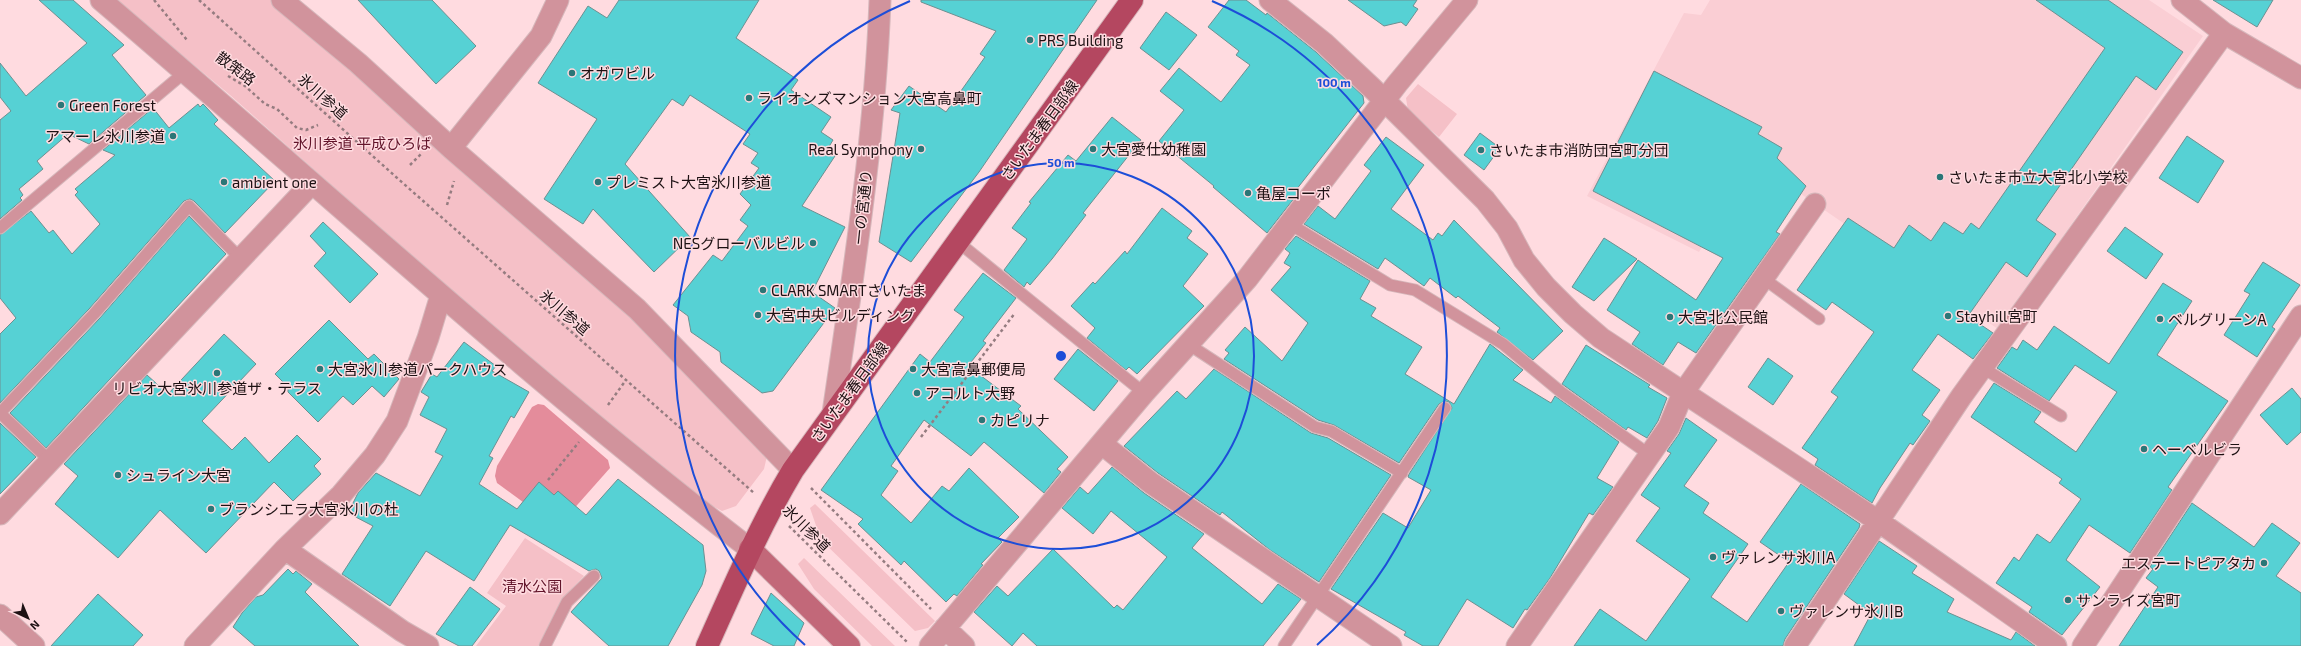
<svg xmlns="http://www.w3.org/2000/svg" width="2301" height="646" viewBox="0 0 2301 646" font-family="'Exo 2','Noto Sans JP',sans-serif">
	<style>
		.built { fill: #faced4 }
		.green { fill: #f5c0c7 }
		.forest { fill: #e48c9b }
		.building { fill: #56d1d4; stroke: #6c9091 }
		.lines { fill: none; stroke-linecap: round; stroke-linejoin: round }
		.lane-casing { stroke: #d6b7bb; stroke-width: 13 }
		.street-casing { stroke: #d6b7bb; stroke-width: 23 }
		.secondary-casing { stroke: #d6b7bb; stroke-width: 24 }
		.primary-casing { stroke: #d6b7bb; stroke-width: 24 }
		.path { stroke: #957c80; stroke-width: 2.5; stroke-dasharray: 3 3; stroke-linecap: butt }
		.lane { stroke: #d1939c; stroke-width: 11 }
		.street { stroke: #d1939c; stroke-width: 21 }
		.secondary { stroke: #c26879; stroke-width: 22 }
		.primary { stroke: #b44760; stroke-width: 22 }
		.ring { fill: none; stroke: #1d4ed8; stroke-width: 2 }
		.poi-dot { fill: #2b7677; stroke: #ffdbe0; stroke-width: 1.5 }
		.labels { text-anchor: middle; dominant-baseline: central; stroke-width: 3; stroke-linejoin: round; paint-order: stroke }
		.poi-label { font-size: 15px; fill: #1d1113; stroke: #ffdbe0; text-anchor: start }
		.street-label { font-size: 15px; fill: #1d1113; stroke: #ffdbe0 }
		.park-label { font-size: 15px; fill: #62142a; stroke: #ffdbe0 }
		.centre { fill: #1d4ed8; stroke: #ffdbe0; stroke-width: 2 }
		.ring-label { font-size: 12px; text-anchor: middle; font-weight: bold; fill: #1d4ed8; stroke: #ffdbe0; stroke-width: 3; stroke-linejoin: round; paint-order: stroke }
	</style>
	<rect width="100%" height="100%" fill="#ffdbe0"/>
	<path class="built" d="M1710,0H2149L2203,36L1998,329L1750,159L1699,252L1587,196L1684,13L1701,15Z"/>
	<path class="green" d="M116,0H276L602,284L767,456L764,469L736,506L722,511L705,502L668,475L454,294L230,95Z
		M1418,84L1457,114L1439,137L1408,111L1406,98Z
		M815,504L935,621L928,628L915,631L821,540L810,508Z
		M525,538L584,576L565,596L538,646H476L506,606L487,593Z
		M804,558L895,646H872L814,589L798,564Z"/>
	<path class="forest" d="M538,404L544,405L608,460L610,468L563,521L553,524L497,483L495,476L497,466L532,407Z"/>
	<path class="building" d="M39,0H73L124,45L112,55L146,95L89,144L68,134L37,161L43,169L19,189L23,195L20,198L22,200L0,219V120L11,111L0,97V63L26,96L87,43Z
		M358,0H432L476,46L436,84Z
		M619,0H759L736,38L798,80L791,90L831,117L821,132L833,140L827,150L835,156L802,206L845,227L812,292L835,308L773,391L762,393L721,362L720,352L691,332L688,316L673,305L713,255L722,261L748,226L740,220L751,205L740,194L759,168L751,163L758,153L743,144L750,134L690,95L683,106L672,99L625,164L690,237L654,272L593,209L583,224L544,199L597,119L538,83L588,6L607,18Z
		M921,0H1097L979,172L911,262L879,242L900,113L891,110L909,86L946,112L985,57L980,54L996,31L921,2Z
		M1229,0H1246L1266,15L1267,13L1316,52L1363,96L1364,103L1296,190L1299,192L1267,233L1213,187L1214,186L1159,141L1184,110L1160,91L1179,68L1221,102L1250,65L1236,55L1239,51L1208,27Z
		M1348,0H1417L1413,6L1418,9L1406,26L1401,22L1384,26Z
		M2036,0H2108L2183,52L2156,90L2136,76L2036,220L2056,234L2027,277L2006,262L1968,316L1993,333L1973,359L1938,334L1912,370L1940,390L1922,415L1930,421L1913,445L1910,443L1880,488L1872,503L1815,465L1818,459L1802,448L1838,397L1831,392L1874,332L1832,302L1826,310L1797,290L1848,218L1894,248L1909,225L1931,241L1944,222L1963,234L1971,223L1979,229L2105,48Z
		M2213,0H2273L2257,27Z
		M1166,12L1197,35L1169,70L1140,48Z
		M1654,71L1762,127L1758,134L1782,148L1777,158L1806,186L1776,232L1780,234L1696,353L1678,342L1663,365L1632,344L1640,332L1607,310L1638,260L1696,300L1723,258L1593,191Z
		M198,104L200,107L203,104L206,107L218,120L214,124L275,181L225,233L194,201L190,199L184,201L89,309L0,403V334L16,318L0,298V235L31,211L49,233L53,230L72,254L100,224L75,195L78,192L75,189L115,155L103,150L153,108L169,128Z
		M1112,117L1141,140L1083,213L1086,215L1052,259L1030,285L1027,282L1024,287L1004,270L1027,239L1012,228L1031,203L1029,202L1068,155L1076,161Z
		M1480,133L1500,148L1484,170L1464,155Z
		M2187,136L2224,161L2198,203L2159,178Z
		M1386,137L1424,165L1391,209L1433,240L1438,233L1442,236L1454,220L1563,331L1533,360L1497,332L1500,328L1458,296L1456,298L1430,278L1424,286L1385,258L1378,269L1304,224L1318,206L1335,219L1371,171L1364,165Z
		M1162,208L1192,231L1187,238L1208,254L1183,286L1204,306L1137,374L1129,367L1126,370L1087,338L1095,328L1071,306L1093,282L1095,284L1125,251L1127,254Z
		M189,216L226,254L46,448L10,413L99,319Z
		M323,222L378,274L350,303L314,266L326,253L310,236Z
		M2125,227L2163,254L2146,279L2107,251Z
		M1296,236L1370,281L1360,299L1376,308L1371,316L1422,347L1405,374L1454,404L1490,344L1523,370L1513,380L1551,403L1555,396L1619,442L1597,478L1613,487L1593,515L1589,513L1550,578L1527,610L1525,609L1513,628L1467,599L1438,646H1423L1404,635L1406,632L1331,589L1383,513L1408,528L1431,490L1408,477L1409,474L1452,408L1449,402L1445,401L1439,404L1399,463L1334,425L1318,420L1224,359L1229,353L1225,350L1245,327L1282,361L1308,323L1271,290L1291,267L1284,263L1290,253L1285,249Z
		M1604,238L1637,259L1594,301L1572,287Z
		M2263,262L2300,285L2272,327L2275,329L2257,357L2224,335L2250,294L2244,291Z
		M983,273L1016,298L983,341L986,343L968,366L1021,406L1018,409L1068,457L1057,469L1061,472L1044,493L984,442L971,456L924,420L891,466L898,471L881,495L911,523L942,486L949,491L969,468L1019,517L998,538L1002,542L981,564L983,565L957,596L954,594L946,602L904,561L901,565L858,524L863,519L821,490L920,354L930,362L964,317L954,310Z
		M2163,283L2192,301L2157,355L2228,401L2168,487L2172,490L2130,553L2089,525L2066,560L2100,587L2062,635L2029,612L2032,607L1996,583L2014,557L2019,561L2037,534L2050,543L2081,499L2059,483L2062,479L1971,417L1994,383L2041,412L2034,422L2076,452L2117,392L2075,365L2049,401L1997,368L2012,347L2017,350L2023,340L2037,350L2054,326L2109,364Z
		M329,320L368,359L374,354L399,379L384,397L372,386L353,405L343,396L318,422L288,392V387L275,374Z
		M224,334L256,364L202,421L232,450L245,437L269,463L297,435L321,459L314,466L321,474L293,501L274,482L206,553L160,510L118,558L55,504L78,476L64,464L147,375L168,394Z
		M464,342L496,366L492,371L529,392L514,418L511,416L489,456L493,458L479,484L517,509L539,482L554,495L558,491L586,515L618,479L703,545L706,571L702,585L668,646H609L571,612L602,578L599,571L596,569L589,571L510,525L474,581L426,551L390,606L342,574L373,526L348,513L358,493L376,473L420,496L443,456L435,452L447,429L420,415L429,397L421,392L432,374L437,377Z
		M1586,345L1650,385L1648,387L1667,398L1658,421L1647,438L1628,427L1626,430L1562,384Z
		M1078,349L1118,381L1094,411L1054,379Z
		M1768,358L1793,376L1773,405L1748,387Z
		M1214,369L1311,433L1328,438L1391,475L1319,582L1270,550L1222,512L1220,515L1158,473L1124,446L1177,391L1186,399Z
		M2292,388L2301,399V432L2287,445L2260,415Z
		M1686,418L1717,440L1684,486L1709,503L1703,513L1748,544L1711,597L1747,622L1789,562L1760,542L1801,484L1860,524L1859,528L1785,639L1783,646H1574L1600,609L1646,641L1690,579L1636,541L1660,508L1641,495L1671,453L1667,451L1679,434Z
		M0,423L36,457L0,494Z
		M1112,467L1144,493L1204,534L1192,548L1262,604L1278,584L1301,599L1263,646H1037L1023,633L1012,646L974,612L997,586L1008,596L1053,549L1114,608L1117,605L1123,610L1167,557L1111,511L1093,534L1062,508L1080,487L1088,494Z
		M2192,503L2254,547L2272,523L2300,543L2276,576L2301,593V646H2119L2158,587L2146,578L2153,569L2150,567Z
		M1879,541L1917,566L1912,573L1954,599L1947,612L2011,640L2016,632L2035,646H1854L1871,614L1844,594Z
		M288,569L293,574L296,571L312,584L305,592L359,646H255L233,627L242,613L256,597L263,595Z
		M470,587L500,609L472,646H459L436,634Z
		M771,593L804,623L794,646H774L751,634Z
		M98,594L143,635L133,646H51Z"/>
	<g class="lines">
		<defs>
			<path id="lane" d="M1290,224L1390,285L1415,290L1503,344L1561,392L1650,455
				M0,228L185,72
				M958,242L1144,393
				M1763,278L1819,319
				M1188,344L1315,427L1331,431L1402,473
				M1983,368L2061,416
				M0,413L94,314L189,206L241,259
				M0,413L50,461
				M545,646L567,602L594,576
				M1284,646L1445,408"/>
			<path id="street" d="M101,0C317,184 525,376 750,549
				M282,0L358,63L451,148L637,309L793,470
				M1270,0L1324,43L1372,88L1485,200L1507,228L1524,260L1546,287L1573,314L1601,338L1878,521L2056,646
				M2182,0L2224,33L2301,78
				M451,148L541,36L558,0
				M833,413C853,276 875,139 880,0
				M1102,444L1151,483L1391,646
				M0,514L312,183
				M285,549L402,631L428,646
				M0,615L34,646
				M945,628L964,646
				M195,646L285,549L341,495L375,455L397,421L428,338L441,295
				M930,646L1144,393L1247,279L1397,84L1467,0
				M1517,646L1669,427L1683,393L1815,204
				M1795,646L1961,397L2224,33
				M2083,646L2301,316"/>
			<path id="secondary" d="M750,549L849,646"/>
			<path id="primary" d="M707,646C734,586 759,527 793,470L1132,0"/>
		</defs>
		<use href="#lane" class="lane-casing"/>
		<use href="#street" class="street-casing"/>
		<use href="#secondary" class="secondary-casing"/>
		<use href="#primary" class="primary-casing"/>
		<path class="path" d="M154,0L187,40
			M199,0L396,177L754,493
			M228,76L245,86L265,104L277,109L297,128L306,130L318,125
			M410,165L421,154
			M447,205L454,181
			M608,405L626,380
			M921,437L1015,313
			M548,480L579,442
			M811,488L931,609
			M789,526L907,642"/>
		<use href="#lane" class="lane"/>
		<use href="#street" class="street"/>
		<use href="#secondary" class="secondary"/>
		<use href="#primary" class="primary"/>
	</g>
	<g class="ring">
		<circle cx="1061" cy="356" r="193"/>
		<path d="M805 645A386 386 0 0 1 910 1M1212 1A386 386 0 0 1 1317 645"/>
	</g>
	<g class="poi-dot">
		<circle cx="1030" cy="40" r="4"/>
		<circle cx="572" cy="73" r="4"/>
		<circle cx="749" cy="98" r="4"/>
		<circle cx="61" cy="105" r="4"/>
		<circle cx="173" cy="136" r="4"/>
		<circle cx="921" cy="149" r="4"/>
		<circle cx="1093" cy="149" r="4"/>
		<circle cx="1481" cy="150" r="4"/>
		<circle cx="1940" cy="177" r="4"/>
		<circle cx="224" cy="182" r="4"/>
		<circle cx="598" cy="182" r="4"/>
		<circle cx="1248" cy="193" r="4"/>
		<circle cx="813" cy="243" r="4"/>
		<circle cx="763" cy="290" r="4"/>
		<circle cx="758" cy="315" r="4"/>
		<circle cx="1948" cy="316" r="4"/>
		<circle cx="1670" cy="317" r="4"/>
		<circle cx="2160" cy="319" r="4"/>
		<circle cx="320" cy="369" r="4"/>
		<circle cx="913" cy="369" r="4"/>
		<circle cx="217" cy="373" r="4"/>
		<circle cx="917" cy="393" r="4"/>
		<circle cx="982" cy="420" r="4"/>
		<circle cx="2144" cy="449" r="4"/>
		<circle cx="118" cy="475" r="4"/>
		<circle cx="211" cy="509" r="4"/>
		<circle cx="1713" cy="557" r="4"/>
		<circle cx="2264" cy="563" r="4"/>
		<circle cx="2068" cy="600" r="4"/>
		<circle cx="1781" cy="611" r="4"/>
	</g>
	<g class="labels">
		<g class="poi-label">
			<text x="1038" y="40">PRS Building</text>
			<text x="580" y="73">オガワビル</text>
			<text x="757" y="98">ライオンズマンション大宮高鼻町</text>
			<text x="69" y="105">Green Forest</text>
			<text x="165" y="136" text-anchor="end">アマーレ氷川参道</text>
			<text x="913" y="149" text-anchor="end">Real Symphony</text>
			<text x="1101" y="149">大宮愛仕幼稚園</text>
			<text x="1489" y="150">さいたま市消防団宮町分団</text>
			<text x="1948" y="177">さいたま市立大宮北小学校</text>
			<text x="232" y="182">ambient one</text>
			<text x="606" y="182">プレミスト大宮氷川参道</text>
			<text x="1256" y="193">亀屋コーポ</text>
			<text x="805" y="243" text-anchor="end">NESグローバルビル</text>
			<text x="771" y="290">CLARK SMARTさいたま</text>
			<text x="766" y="315">大宮中央ビルディング</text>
			<text x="1956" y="316">Stayhill宮町</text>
			<text x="1678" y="317">大宮北公民館</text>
			<text x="2168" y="319">ベルグリーンA</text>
			<text x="328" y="369">大宮氷川参道パークハウス</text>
			<text x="921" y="369">大宮高鼻郵便局</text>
			<text x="217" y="388" text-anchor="middle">リビオ大宮氷川参道ザ・テラス</text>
			<text x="925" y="393">アコルト大野</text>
			<text x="990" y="420">カピリナ</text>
			<text x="2152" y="449">ヘーベルビラ</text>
			<text x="126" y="475">シュライン大宮</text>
			<text x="219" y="509">ブランシエラ大宮氷川の杜</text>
			<text x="1721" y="557">ヴァレンサ氷川A</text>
			<text x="2256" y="563" text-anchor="end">エステートピアタカ</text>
			<text x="2076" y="600">サンライズ宮町</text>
			<text x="1789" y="611">ヴァレンサ氷川B</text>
		</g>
		<g class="street-label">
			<text transform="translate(236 68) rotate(37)">散策路</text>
			<text transform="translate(323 96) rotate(42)">氷川参道</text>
			<text transform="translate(1039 130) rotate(-54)">さいたま春日部線</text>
			<text transform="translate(862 207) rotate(-84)">一の宮通り</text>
			<text transform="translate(565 312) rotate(41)">氷川参道</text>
			<text transform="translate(849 392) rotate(-54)">さいたま春日部線</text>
			<text transform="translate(807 528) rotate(45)">氷川参道</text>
		</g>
		<g class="park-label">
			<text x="362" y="143">氷川参道 平成ひろば</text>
			<text x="532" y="586">清水公園</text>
		</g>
	</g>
	<circle cx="1061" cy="356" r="6" class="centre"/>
	<g class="ring-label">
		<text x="1334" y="87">100 m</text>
		<text x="1061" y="167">50 m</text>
	</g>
	<g transform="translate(28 618) rotate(136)" stroke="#ffdbe0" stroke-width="3" paint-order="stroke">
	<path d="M0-3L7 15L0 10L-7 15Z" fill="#1d1113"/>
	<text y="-6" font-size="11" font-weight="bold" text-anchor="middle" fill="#1d1113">N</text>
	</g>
</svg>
